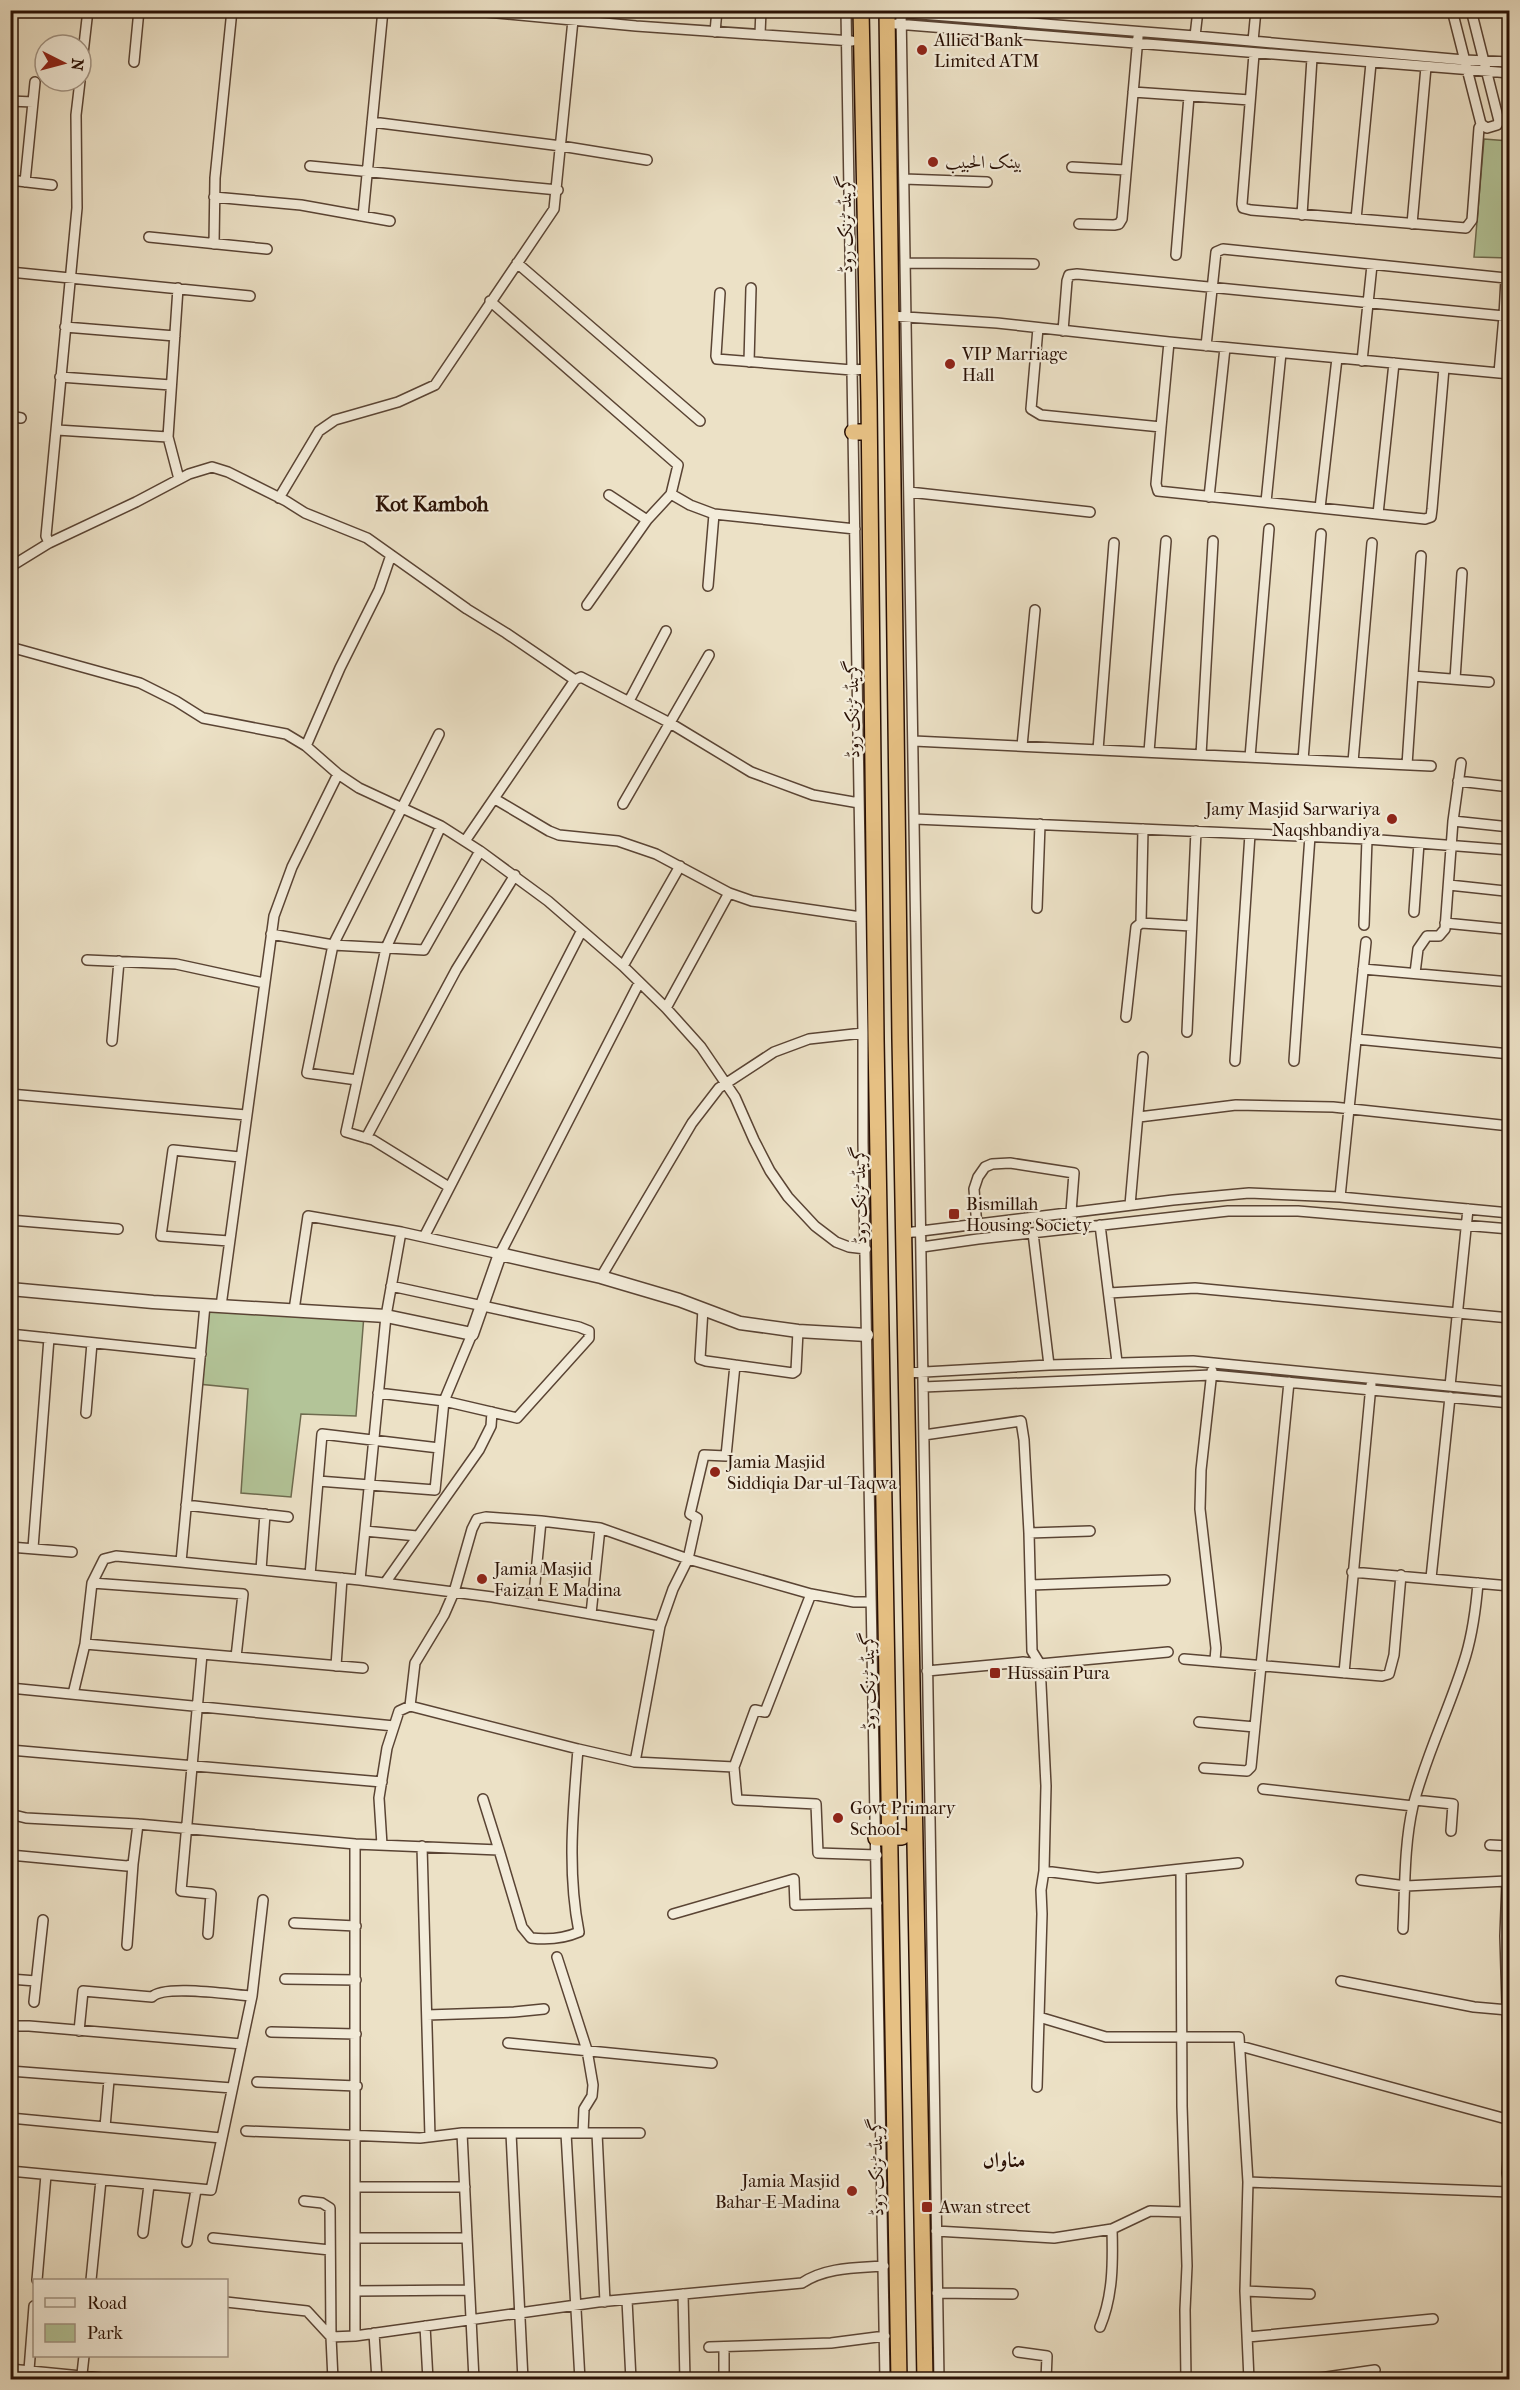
<svg xmlns="http://www.w3.org/2000/svg" width="1520" height="2390" viewBox="0 0 1520 2390" font-family="'IM FELL French Canon',Amiri,serif">
	<style>
		.green { fill: #b3c498; stroke: #6e6a4e; stroke-width: 1.5 }
		.lines { fill: none; stroke-linecap: round; stroke-linejoin: round }
		.minor-casing { stroke: #5a4434; stroke-width: 12 }
		.tertiary-casing { stroke: #5a4434; stroke-width: 15 }
		.trunk-casing { stroke: #291004; stroke-width: 18 }
		.minor { stroke: #f3ecda; stroke-width: 9 }
		.tertiary { stroke: #f3ecda; stroke-width: 12 }
		.trunk { stroke: #e6c083; stroke-width: 15 }
		.poi-dot { fill: #8f2418; stroke: #f3ecda; stroke-width: 2 }
		.labels { text-anchor: middle; dominant-baseline: central; stroke-width: 4.5; stroke-linejoin: round; paint-order: stroke }
		.poi-label { font-size: 18px; fill: #291004; stroke: #f3ecda; text-anchor: start }
		.street-label { font-size: 18px; fill: #291004; stroke: #f3ecda }
		.quarter-label { font-size: 21px; font-weight: bold; fill: #291004; stroke: #f3ecda }
	</style>
	<rect width="100%" height="100%" fill="#ece1c6"/>
	<filter id="stains"><feTurbulence type="fractalNoise" baseFrequency=".00333" numOctaves="4"/><feColorMatrix values="0 0 0 0 .2 0 0 0 0 .09 0 0 0 0 .02 0 0 0 .5 -.17"/></filter>
	<radialGradient id="worn" r=".72"><stop offset=".6" stop-color="#630" stop-opacity="0"/><stop offset="1" stop-color="#630" stop-opacity=".3"/></radialGradient>
	<path class="green" d="M1484,139L1509,141V258L1474,257Z
		M205,1305L364,1315L356,1416L301,1414L291,1497L241,1493L248,1389L198,1384Z"/>
	<g class="lines">
		<defs>
			<path id="minor" d="M465,10L636,26L852,41
				M846,10L863,1033V1142L885,2380
				M901,10L939,2380
				M1452,10L1481,124L1487,128L1497,125L1499,121L1471,10
				M895,12L1195,36L1464,60L1510,62
				M896,24L1510,73
				M715,32L717,10
				M760,34L761,10
				M1195,36L1198,10
				M1253,41L1256,10
				M1254,54L1242,204L1243,208L1251,210L1466,228L1472,220L1479,128L1481,124
				M134,62L139,10
				M81,71L88,10
				M1133,92L1250,100
				M10,101L33,102
				M372,122L561,146L647,160
				M310,166L558,190
				M1072,167L1126,170
				M904,179L987,182
				M10,180L52,185
				M25,182L35,82
				M214,197L301,205L390,221
				M1302,215L1312,58
				M363,216L383,10
				M1356,219L1371,63
				M1079,224L1114,225L1119,224L1122,219L1138,37
				M1412,224L1426,67
				M149,237L267,249
				M214,244L215,178L232,10
				M1176,255L1189,96
				M517,263L700,421
				M907,263L1034,264
				M10,272L250,296
				M178,288L168,437L179,479
				M720,293L716,356L717,359L852,370L868,369
				M490,301L678,465L671,494L690,505L714,514L855,529
				M891,316L997,323L1169,342L1510,374
				M65,327L175,336
				M1038,328L1031,409L1041,415L1161,427L1169,342
				M1063,331L1067,281L1069,275L1077,274L1504,316L1499,373
				M1206,346L1216,252L1223,249L1506,278L1504,316
				M1362,361L1372,265
				M749,362L751,288
				M60,377L171,385
				M10,416L21,418
				M1161,427L1156,484L1158,491L1425,519L1431,517L1432,509L1444,368
				M57,430L168,437
				M909,492L1090,512
				M609,495L647,520
				M1209,497L1225,348
				M279,498L319,431L335,420L398,402L435,385L554,209L574,10
				M1266,502L1281,353
				M1320,508L1337,358
				M1378,514L1394,363
				M49,543L46,536L77,208L76,115L80,81
				M10,567L49,543L136,502L189,474L212,467L228,472L286,501L305,513L367,538L467,609L506,633L575,680
				M708,586L714,514
				M587,605L647,520L671,494
				M10,647L140,683L176,701L203,718L286,734L306,746L338,774L359,788L441,826L480,851L548,901L623,966L666,1008L701,1047L735,1097L754,1140L770,1171L788,1197L815,1226L836,1242L849,1247L866,1249
				M1413,676L1489,682
				M1455,679L1462,573
				M629,701L666,631
				M914,741L1431,766
				M306,746L340,668L379,590L391,555
				M1022,746L1035,610
				M1098,750L1114,543
				M1149,752L1166,541
				M1201,755L1213,541
				M1250,757L1269,529
				M1303,760L1321,534
				M1353,762L1372,543
				M1407,765L1421,556
				M1458,781L1510,787
				M495,799L549,831L559,835L618,841L656,854L729,893L752,901L861,917
				M623,804L709,655
				M915,819L1367,839L1510,850
				M1453,821L1510,827
				M441,826L386,948L346,1132L373,1140L449,1187
				M465,841L575,680L581,677L670,723L751,772L813,795L859,803
				M1449,885L1505,891
				M1037,908L1040,824
				M1414,912L1419,843
				M1141,923L1191,926
				M1445,923L1506,929
				M1364,925L1367,839
				M271,934L333,945L424,950L480,851
				M87,960L176,964L264,983
				M623,966L680,866
				M1363,969L1510,982
				M1415,973L1418,949L1427,936H1439L1445,929L1453,821L1461,763
				M666,1008L729,893
				M1126,1017L1136,927L1141,923L1143,829
				M1187,1032L1196,831
				M1356,1039L1510,1054
				M112,1041L119,961
				M1235,1061L1250,834
				M1294,1061L1310,836
				M357,1080L307,1073L333,945L439,734
				M10,1094L246,1115
				M1139,1117L1236,1105L1333,1107L1510,1126
				M366,1138L456,970L515,875
				M1340,1197L1366,942
				M1130,1205L1143,1057
				M10,1220L118,1229
				M1100,1225L1117,1362
				M977,1227L974,1189L978,1177L985,1167L992,1164L1010,1163L1074,1173L1071,1212L1073,1228
				M401,1232L386,1316L360,1580L492,1597L660,1626
				M905,1233L1173,1200L1249,1193L1340,1197L1510,1213
				M1033,1233L1049,1365
				M424,1237L581,932
				M229,1241L161,1236L173,1150L240,1157
				M922,1247L978,1239L1228,1211H1298L1510,1229
				M601,1277L692,1123L719,1088L774,1052L809,1039L863,1033
				M1109,1293L1195,1288L1510,1318
				M205,1305L181,1562L360,1580
				M221,1306L274,916L292,867L338,774
				M703,1309L700,1359L706,1361L793,1373L796,1371L798,1331
				M294,1310L308,1216L401,1232L500,1254L639,983
				M10,1334L201,1354
				M1212,1371L1201,1470L1200,1509L1216,1648L1215,1660
				M907,1373L1049,1365L1193,1361L1510,1392
				M1450,1386L1468,1209
				M923,1387L1212,1375L1510,1403
				M378,1393L444,1401L517,1418L589,1338V1331L579,1327L391,1286
				M86,1413L92,1343
				M924,1435L1021,1421L1024,1440L1029,1533L1032,1651L1040,1664L1046,1786L1044,1871
				M318,1481L435,1490L444,1401L472,1334
				M186,1505L288,1517
				M365,1531L417,1536
				M1029,1533L1090,1531
				M10,1547L72,1552
				M33,1548L49,1338
				M261,1570L265,1514
				M1352,1572L1510,1586
				M310,1575L322,1434L439,1448
				M1431,1578L1450,1397
				M92,1583L243,1594L236,1657
				M385,1583L479,1450L491,1426L492,1412
				M1031,1585L1165,1580
				M533,1604L541,1521
				M591,1614L600,1528
				M85,1644L92,1583L104,1559L116,1556L181,1562
				M1184,1659L1382,1676L1389,1674L1394,1655L1401,1575
				M336,1666L342,1578
				M927,1671L1023,1662L1040,1664L1168,1652
				M1344,1673L1371,1385
				M10,1688L394,1726
				M73,1694L85,1644L202,1654
				M1199,1722L1255,1727
				M578,1749L410,1706L415,1663L444,1615L454,1592L472,1529L477,1519L486,1517L541,1521L600,1528L688,1559L697,1518L690,1514L704,1455L726,1456L735,1365
				M10,1750L382,1782
				M635,1762L660,1626L673,1589L688,1559L811,1594
				M734,1767L737,1800L816,1804L818,1853L877,1855
				M1204,1768L1247,1771L1251,1767L1289,1382
				M1263,1789L1413,1806
				M483,1799L499,1850
				M1415,1800L1453,1804L1451,1831
				M10,1814L26,1818L138,1824L355,1844
				M382,1845L379,1798L387,1748L399,1711L410,1706
				M1490,1845L1510,1846
				M422,1846L430,2137
				M10,1855L127,1866L133,1864L138,1824
				M1181,1869L1238,1863
				M1361,1880L1406,1886L1507,1881L1505,1936L1510,2109
				M673,1914L794,1879L795,1905L877,1903
				M294,1923L356,1926
				M1403,1929C1405,1888 1404,1845 1413,1806C1426,1754 1451,1706 1466,1655C1473,1631 1476,1607 1478,1583
				M208,1934L211,1894L181,1891L202,1654L363,1668
				M127,1945L133,1864
				M557,1957L587,2050L593,2085L592,2096L584,2109L583,2133
				M10,1979L36,1981
				M285,1979L356,1980
				M1341,1981L1474,2007L1508,2010
				M34,2002L43,1920
				M427,2015L514,2012L544,2009
				M1039,2017L1106,2037H1239L1248,2182L1245,2291L1249,2380
				M10,2026H29L242,2044
				M79,2031L83,1991L152,1997C164,1984 233,1995 252,1996
				M271,2032L356,2034
				M508,2043L712,2063
				M1240,2046L1510,2120
				M10,2071L232,2088
				M257,2082L357,2086
				M1037,2087L1042,1914L1041,1890L1044,1871L1098,1878L1181,1869L1182,2106L1187,2266L1185,2310L1186,2380
				M10,2118L221,2138
				M105,2127L109,2080
				M246,2131L420,2138L462,2133H640
				M462,2133L474,2380
				M511,2133L523,2380
				M566,2133L580,2380
				M597,2133L605,2302
				M1510,2133L1507,2173L1510,2189
				M10,2171L211,2190L252,1996L263,1900
				M1248,2182L1510,2192
				M356,2187H465
				M304,2201L322,2203L330,2208L331,2337
				M936,2231L1054,2238L1112,2229L1150,2211L1184,2212
				M143,2233L149,2185
				M213,2238L330,2250
				M356,2238H467
				M187,2242L196,2190
				M37,2280L46,2175
				M91,2280L101,2180
				M356,2291L469,2290
				M1245,2291L1310,2294
				M937,2293L1013,2294
				M683,2294L685,2380
				M627,2300L631,2380
				M226,2302L307,2311L331,2337
				M425,2326L428,2380
				M1100,2327C1113,2296 1113,2263 1112,2229
				M374,2333L377,2380
				M355,2336V1844L499,1850L522,1927L531,1938C548,1940 563,1939 579,1932C567,1871 573,1811 578,1749L635,1762L734,1767L755,1710L765,1712L811,1594L854,1602H871
				M1248,2337L1433,2319
				M709,2347L831,2343L885,2336
				M724,2347V2380
				M1018,2352L1047,2356L1046,2380
				M10,2369L122,2380
				M29,2370L34,2306
				M82,2374L84,2356
				M333,2380L331,2337L355,2336L598,2302L802,2283C826,2267 856,2268 884,2266
				M1306,2380L1375,2370"/>
			<path id="tertiary" d="M10,1289L153,1302L386,1316L472,1334L500,1254L601,1277L679,1300L740,1323L798,1331L867,1335"/>
			<path id="trunk" d="M861,10L869,401L876,1039L899,2380
				M887,10L900,1039L925,2380
				M853,432H869
				M876,1838L902,1837"/>
		</defs>
		<use href="#minor" class="minor-casing"/>
		<use href="#tertiary" class="tertiary-casing"/>
		<use href="#trunk" class="trunk-casing"/>
		<use href="#minor" class="minor"/>
		<use href="#tertiary" class="tertiary"/>
		<use href="#trunk" class="trunk"/>
	</g>
	<g class="poi-dot">
		<circle cx="922" cy="50" r="6"/>
		<circle cx="933" cy="162" r="6"/>
		<circle cx="950" cy="364" r="6"/>
		<circle cx="1392" cy="819" r="6"/>
		<rect x="948" y="1208" width="12" height="12" rx="3"/>
		<circle cx="715" cy="1472" r="6"/>
		<circle cx="482" cy="1579" r="6"/>
		<rect x="989" y="1667" width="12" height="12" rx="3"/>
		<circle cx="838" cy="1818" r="6"/>
		<circle cx="852" cy="2191" r="6"/>
		<rect x="921" y="2201" width="12" height="12" rx="3"/>
	</g>
	<g class="labels">
		<g class="poi-label">
			<text x="934" y="40">Allied Bank<tspan x="934" dy="21">Limited ATM</tspan></text>
			<text x="945" y="162">بينک الحبيب</text>
			<text x="962" y="354">VIP Marriage<tspan x="962" dy="21">Hall</tspan></text>
			<text x="1380" y="809" text-anchor="end">Jamy Masjid Sarwariya<tspan x="1380" dy="21">Naqshbandiya</tspan></text>
			<text x="966" y="1204">Bismillah<tspan x="966" dy="21">Housing Society</tspan></text>
			<text x="727" y="1462">Jamia Masjid<tspan x="727" dy="21">Siddiqia Dar-ul-Taqwa</tspan></text>
			<text x="494" y="1569">Jamia Masjid<tspan x="494" dy="21">Faizan E Madina</tspan></text>
			<text x="1007" y="1673">Hussain Pura</text>
			<text x="850" y="1808">Govt Primary<tspan x="850" dy="21">School</tspan></text>
			<text x="840" y="2181" text-anchor="end">Jamia Masjid<tspan x="840" dy="21">Bahar-E-Madina</tspan></text>
			<text x="939" y="2207">Awan street</text>
		</g>
		<g class="street-label">
			<text transform="translate(846 224) rotate(-91)">گرینڈ ٹرنک روڈ</text>
			<text transform="translate(853 709) rotate(-91)">گرینڈ ٹرنک روڈ</text>
			<text transform="translate(860 1195) rotate(-91)">گرینڈ ٹرنک روڈ</text>
			<text transform="translate(869 1681) rotate(-91)">گرینڈ ٹرنک روڈ</text>
			<text transform="translate(877 2167) rotate(-91)">گرینڈ ٹرنک روڈ</text>
		</g>
		<g class="quarter-label">
			<text x="432" y="504">Kot Kamboh</text>
			<text x="1004" y="2160">مناواں</text>
		</g>
	</g>
	<rect width="1520" height="2390" fill="none" stroke="#ece1c6" stroke-width="36"/>
	<rect x="12" y="12" width="1496" height="2366" fill="none" stroke="#291004" stroke-width="3"/>
	<rect x="18" y="18" width="1484" height="2354" fill="none" stroke="#291004" stroke-width="1.5"/>
	<rect x="33" y="2279" width="195" height="78" fill="#f3ecda" stroke="#a29484" stroke-width="1.5"/>
	<rect x="45" y="2298" width="30" height="9" fill="#f3ecda" stroke="#a29484" stroke-width="1.5"/>
	<text x="87" y="2309" font-size="18" fill="#291004">Road</text>
	<rect x="45" y="2324" width="30" height="18" fill="#b3c498" stroke="#a29484" stroke-width="1.5"/>
	<text x="87" y="2339" font-size="18" fill="#291004">Park</text>
	<g transform="translate(63 63) rotate(96)"><circle r="28" fill="#f3ecda" stroke="#a29484" stroke-width="1.5"/>
	<path d="M0-4.5L10 22L0 15L-10 22Z" fill="#8f2418"/>
	<text y="-9" font-size="16" font-weight="bold" text-anchor="middle" fill="#291004">N</text>
	</g>
	<rect width="100%" height="100%" filter="url(#stains)"/>
	<rect width="100%" height="100%" fill="url(#worn)"/>
</svg>
